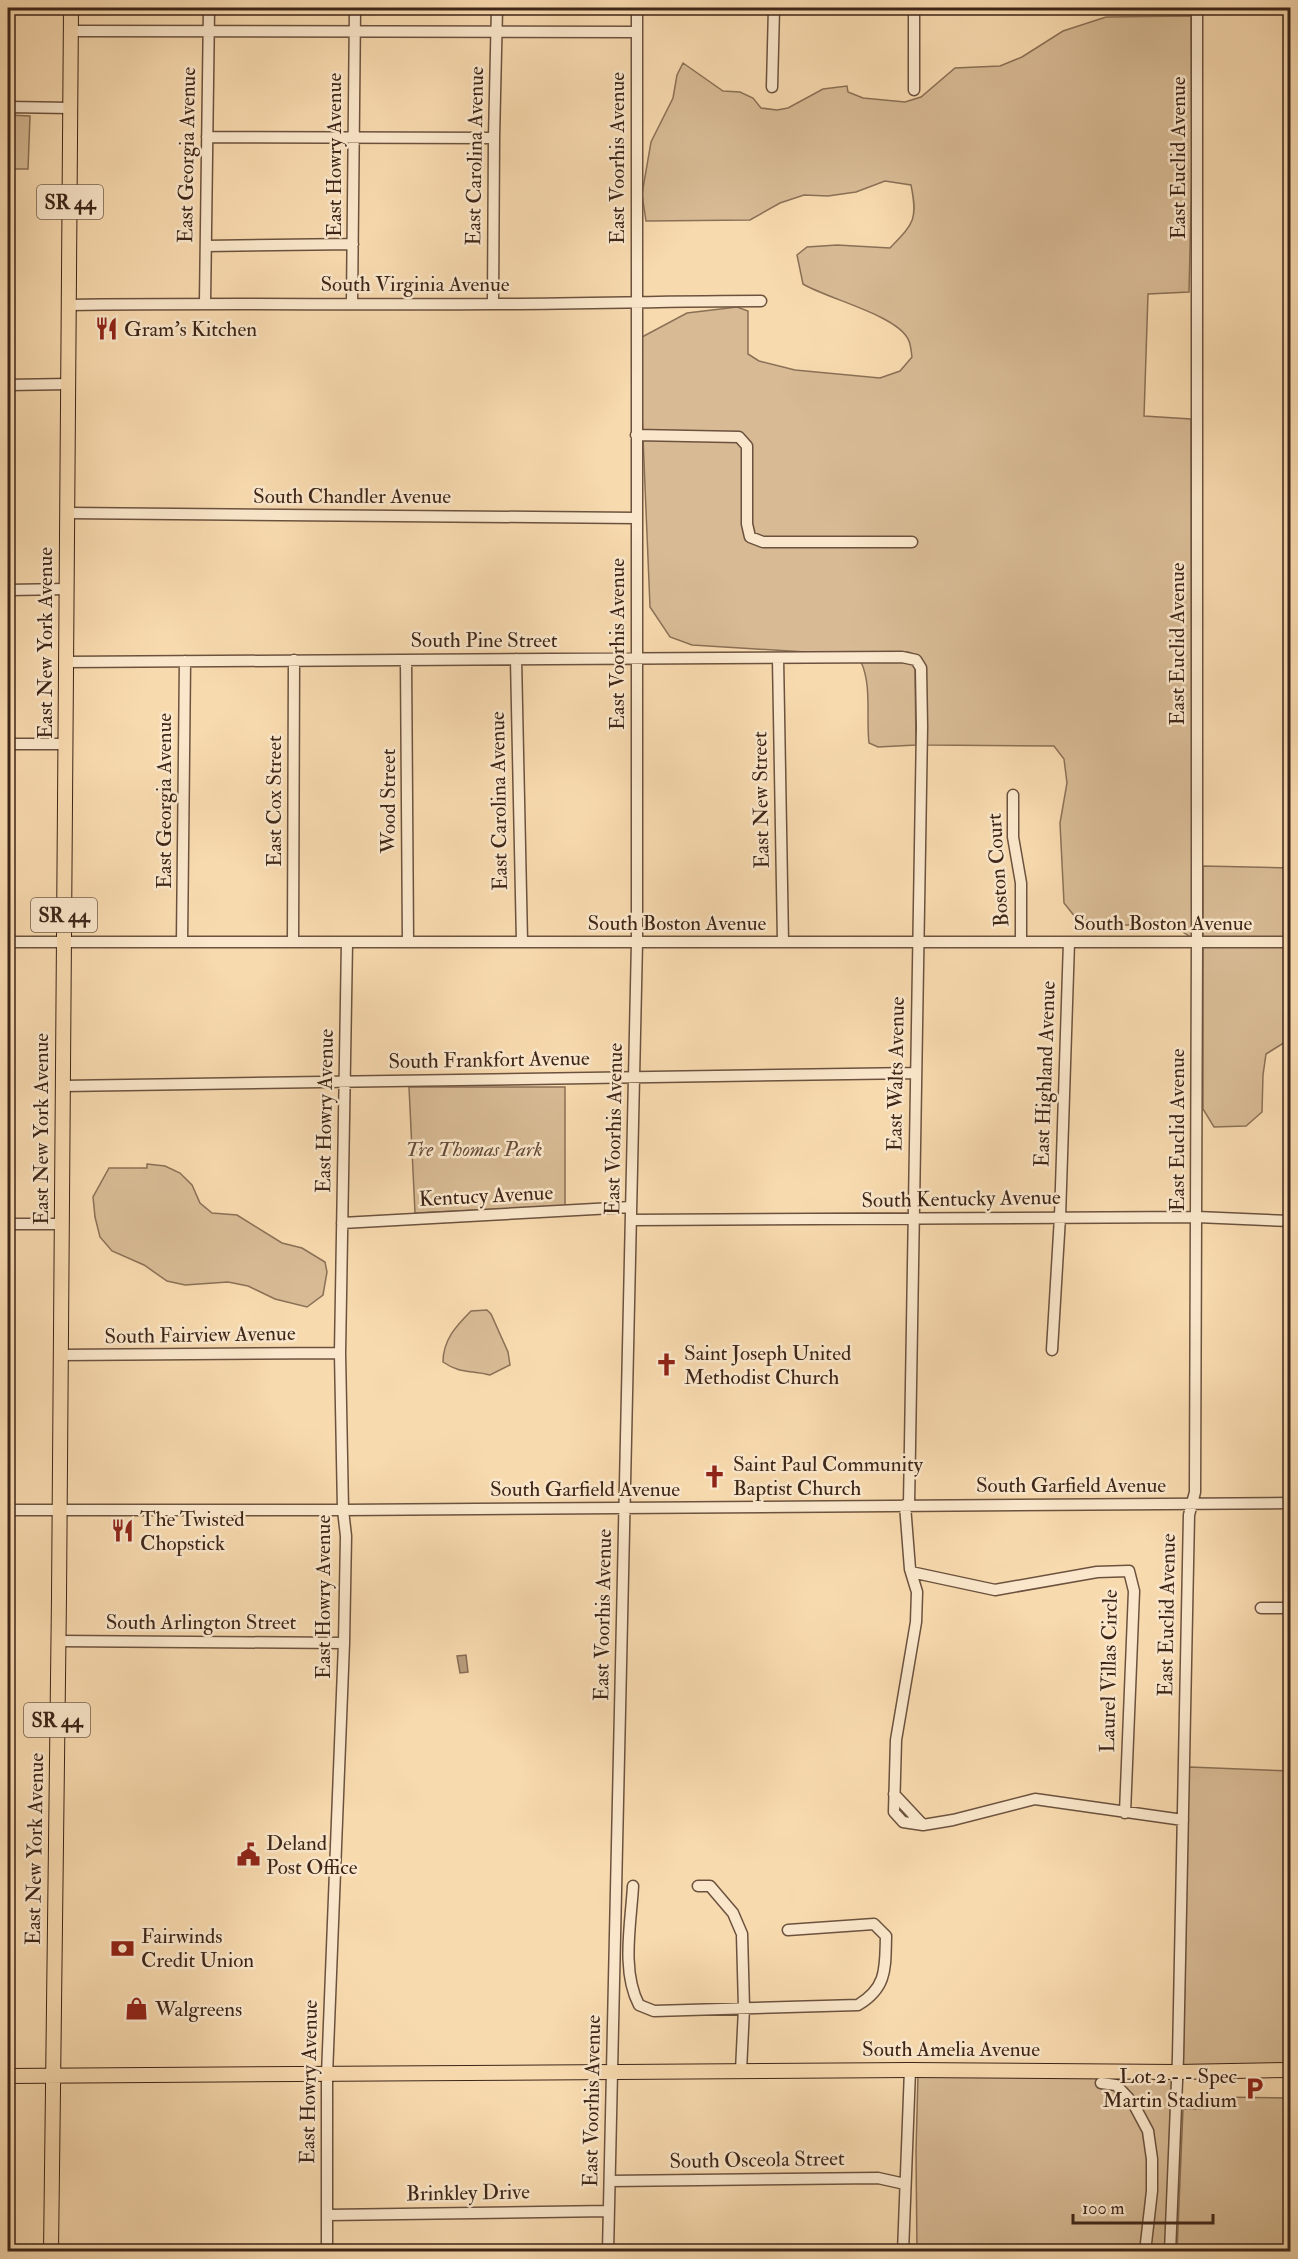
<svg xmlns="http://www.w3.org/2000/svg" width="1298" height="2259" viewBox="0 0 1298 2259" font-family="'IM FELL Double Pica',serif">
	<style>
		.green { fill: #d8bb95; stroke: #8a7056; stroke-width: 1.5 }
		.water { fill: #b89c7c; stroke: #876c54; stroke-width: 1.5 }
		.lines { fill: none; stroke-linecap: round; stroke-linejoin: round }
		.minor-casing { stroke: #6c523e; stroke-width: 13 }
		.major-casing { stroke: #3d2518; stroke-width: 16 }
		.minor { stroke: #fae7cb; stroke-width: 10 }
		.major { stroke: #f8daaf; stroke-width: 14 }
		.labels { text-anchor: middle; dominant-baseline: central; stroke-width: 5; stroke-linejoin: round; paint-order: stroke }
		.shield { fill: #fae7cb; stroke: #765f4e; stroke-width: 1.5 }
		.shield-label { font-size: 20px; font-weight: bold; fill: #3d2518 }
		.street-label { font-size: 21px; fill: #3d2518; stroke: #fae7cb }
		.poi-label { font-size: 21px; fill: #3d2518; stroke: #fae7cb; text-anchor: start }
		.park-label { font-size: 21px; font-style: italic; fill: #644a37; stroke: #fae7cb }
	</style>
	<rect width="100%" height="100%" fill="#f8daaf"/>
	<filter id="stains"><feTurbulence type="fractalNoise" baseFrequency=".00333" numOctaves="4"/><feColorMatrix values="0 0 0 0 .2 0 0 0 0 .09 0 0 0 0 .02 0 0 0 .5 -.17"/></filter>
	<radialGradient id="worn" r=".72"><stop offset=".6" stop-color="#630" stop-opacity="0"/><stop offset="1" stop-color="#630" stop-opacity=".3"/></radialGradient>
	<path class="green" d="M1191,16L1192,165L1189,292L1148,294L1144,416L1191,419L1192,938L1177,928L1159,925H1109L1076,918L1064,903L1060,823L1067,783L1064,759L1054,746L927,745L926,668C922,658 918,655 908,652L822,653L692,645L670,637L650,607L642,413V337L687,313L737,307L748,311V354L759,361L795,370L880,378L900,371L912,357C911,351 911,344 908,339C896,315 828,299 803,284L797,255L807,247L837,245L890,248C914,223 918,220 911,185L885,181L856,192L828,196L804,195L780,203L750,220L646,221L642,194L651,142L673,98L677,75L683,63L723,91L740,92L753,98L761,108L777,110L788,108L823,89L847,86L848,92L863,98L905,102L921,97L955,68L1000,66L1022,57L1063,31L1106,17Z
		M8,115L30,116L28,169H8Z
		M861,662H907L913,664L915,669L916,745L878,747L869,743C866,718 872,685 861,662Z
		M1203,866L1290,868V938H1203Z
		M1203,947H1290V1039L1266,1054L1263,1075L1262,1112L1246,1126L1214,1127L1203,1109Z
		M409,1087H565V1206L415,1213Z
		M147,1164L165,1166L180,1173L192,1185L200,1203L212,1213L237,1215L282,1243L302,1248L325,1262L327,1272L323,1295L307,1307L275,1299L248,1286L228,1282L185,1285L167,1281L144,1265L112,1251L100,1237L95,1217L93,1197L109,1168H147Z
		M487,1310L491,1314L508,1352L510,1365L490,1375C471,1370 460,1374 443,1362C443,1340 456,1326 471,1311Z
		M1189,1767L1290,1771V2065L1183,2067Z
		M918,2075L1172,2076L1165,2251H917L916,2152Z
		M1219,2097L1290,2098V2251H1177L1183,2109H1202Z"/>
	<path class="water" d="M466,1655L468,1672L460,1673L457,1656Z"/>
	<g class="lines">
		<defs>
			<path id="minor" d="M71,31L637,32
				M772,87L774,8
				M914,90V8
				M8,107L71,108
				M207,137L494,138
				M206,246L353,244
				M205,303L209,8
				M352,303L355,8
				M493,304L494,138L497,8
				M69,305C210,303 351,305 492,304C582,304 671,301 761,301
				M8,385L69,384
				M636,435L739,437L747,446V524L750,537L763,542H912
				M68,513L636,518
				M8,590L67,589
				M778,658L783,942
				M516,659L522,942
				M406,660L408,942
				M66,662L902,657L916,660L921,668L922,727L909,1505
				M8,744H66
				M1013,795V837L1021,883V942
				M8,942H1290
				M182,942L185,661
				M293,942L294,660
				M63,1086L915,1073
				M631,1220L1197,1217L1290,1221
				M342,1223L631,1207
				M8,1224H62
				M1052,1350L1060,1217L1069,942
				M61,1355L340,1353
				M905,1505L910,1569L917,1592L916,1622L896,1740L894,1812L903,1822L923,1825L953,1820L1035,1799L1183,1820
				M8,1510H343L1290,1503
				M911,1572L995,1590L1097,1572L1129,1571L1134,1591L1125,1813
				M1261,1608H1290
				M58,1641L344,1643
				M894,1794L923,1825
				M633,1886C631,1923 621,1971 639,2005L654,2011L858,2005C888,1987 885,1967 886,1936L874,1924L788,1930
				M698,1886H710L733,1913L742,1934L744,2008L741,2071
				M1101,2083L1116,2085L1133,2103L1148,2131L1152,2159V2191L1145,2252
				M610,2181L878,2178L905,2184
				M327,2215L609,2211
				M327,2252V2075L344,1643L346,1536L343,1510L340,1353L347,942
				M608,2252L637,942V8
				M903,2252L910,2070
				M1170,2252L1178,2057L1189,1515L1195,1492L1197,942V8"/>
			<path id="major" d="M8,2076L910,2070L1177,2072L1290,2070
				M51,2252L59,1597L71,8"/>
		</defs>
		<use href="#minor" class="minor-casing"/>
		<use href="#major" class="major-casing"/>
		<use href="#minor" class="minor"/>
		<use href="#major" class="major"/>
	</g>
	<defs>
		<symbol id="restaurant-bare" viewBox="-9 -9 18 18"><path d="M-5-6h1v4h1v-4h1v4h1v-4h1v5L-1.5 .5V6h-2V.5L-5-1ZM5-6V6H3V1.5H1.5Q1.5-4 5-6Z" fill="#8f2418" stroke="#fae7cb" stroke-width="2.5" paint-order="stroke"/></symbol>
		<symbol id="church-bare" viewBox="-9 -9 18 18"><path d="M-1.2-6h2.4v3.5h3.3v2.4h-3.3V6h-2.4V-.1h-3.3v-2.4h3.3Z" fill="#8f2418" stroke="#fae7cb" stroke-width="2.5" paint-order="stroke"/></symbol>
		<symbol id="civic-bare" viewBox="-9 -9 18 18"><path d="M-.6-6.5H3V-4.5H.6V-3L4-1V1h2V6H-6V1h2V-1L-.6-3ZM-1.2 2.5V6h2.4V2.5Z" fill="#8f2418" stroke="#fae7cb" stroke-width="2.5" paint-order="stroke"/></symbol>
		<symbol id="bank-bare" viewBox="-9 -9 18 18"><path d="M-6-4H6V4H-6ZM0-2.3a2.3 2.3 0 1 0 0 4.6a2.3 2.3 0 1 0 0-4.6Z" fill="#8f2418" stroke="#fae7cb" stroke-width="2.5" paint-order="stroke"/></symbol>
		<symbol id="shop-bare" viewBox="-9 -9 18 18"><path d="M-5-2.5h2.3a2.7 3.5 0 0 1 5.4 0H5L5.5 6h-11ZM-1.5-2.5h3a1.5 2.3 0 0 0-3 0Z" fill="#8f2418" stroke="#fae7cb" stroke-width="2.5" paint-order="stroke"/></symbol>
		<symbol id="parking-bare" viewBox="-9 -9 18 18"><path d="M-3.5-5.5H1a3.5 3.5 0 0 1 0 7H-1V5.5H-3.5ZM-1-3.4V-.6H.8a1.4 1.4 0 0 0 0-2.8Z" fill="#8f2418" stroke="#fae7cb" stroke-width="2.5" paint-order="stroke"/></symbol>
	</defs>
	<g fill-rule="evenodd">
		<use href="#restaurant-bare" x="90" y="312" width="33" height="33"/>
		<use href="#church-bare" x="650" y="1348" width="33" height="33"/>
		<use href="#church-bare" x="698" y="1460" width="33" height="33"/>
		<use href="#restaurant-bare" x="106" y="1514" width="33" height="33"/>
		<use href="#civic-bare" x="232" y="1838" width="33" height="33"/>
		<use href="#bank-bare" x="106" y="1932" width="33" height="33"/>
		<use href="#shop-bare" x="120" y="1992" width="33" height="33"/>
		<use href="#parking-bare" x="1238" y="2072" width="33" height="33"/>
	</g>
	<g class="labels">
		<g class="shield">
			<rect x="37" y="185" width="66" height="34" rx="4.5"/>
			<rect x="31" y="898" width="66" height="34" rx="4.5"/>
			<rect x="24" y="1703" width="66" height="34" rx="4.5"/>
		</g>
		<g class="shield-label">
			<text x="70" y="202">SR 44</text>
			<text x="64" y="915">SR 44</text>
			<text x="57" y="1720">SR 44</text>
		</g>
		<g class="street-label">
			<text transform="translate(187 155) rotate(-89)">East Georgia Avenue</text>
			<text transform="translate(334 155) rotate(-90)">East Howry Avenue</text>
			<text transform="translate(475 156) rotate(-89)">East Carolina Avenue</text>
			<text transform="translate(617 158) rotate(-90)">East Voorhis Avenue</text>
			<text transform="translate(1178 158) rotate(-90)">East Euclid Avenue</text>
			<text x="415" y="284">South Virginia Avenue</text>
			<text x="352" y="496">South Chandler Avenue</text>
			<text x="484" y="640">South Pine Street</text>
			<text transform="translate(45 643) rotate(-90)">East New York Avenue</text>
			<text transform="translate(617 644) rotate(-90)">East Voorhis Avenue</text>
			<text transform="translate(1177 644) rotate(-90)">East Euclid Avenue</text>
			<text transform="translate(761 800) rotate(-91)">East New Street</text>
			<text transform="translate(164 801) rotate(-90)">East Georgia Avenue</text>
			<text transform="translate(274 801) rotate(-90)">East Cox Street</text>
			<text transform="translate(388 801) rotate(-90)">Wood Street</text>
			<text transform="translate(499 801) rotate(-91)">East Carolina Avenue</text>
			<text transform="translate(998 870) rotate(-94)">Boston Court</text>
			<text x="677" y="923">South Boston Avenue</text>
			<text x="1163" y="923">South Boston Avenue</text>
			<text transform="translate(489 1060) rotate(-1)">South Frankfort Avenue</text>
			<text transform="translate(896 1074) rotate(-89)">East Walts Avenue</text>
			<text transform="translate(1045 1074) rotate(-88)">East Highland Avenue</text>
			<text transform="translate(325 1111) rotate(-89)">East Howry Avenue</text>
			<text transform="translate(41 1129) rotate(-90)">East New York Avenue</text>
			<text transform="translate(614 1129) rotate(-89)">East Voorhis Avenue</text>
			<text transform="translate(1177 1130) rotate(-90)">East Euclid Avenue</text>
			<text transform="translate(486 1196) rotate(-3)">Kentucy Avenue</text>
			<text transform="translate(961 1199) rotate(-1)">South Kentucky Avenue</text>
			<text transform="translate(200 1335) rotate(-1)">South Fairview Avenue</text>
			<text x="1071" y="1485">South Garfield Avenue</text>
			<text x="585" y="1489">South Garfield Avenue</text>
			<text transform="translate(323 1597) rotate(-90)">East Howry Avenue</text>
			<text transform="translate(603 1615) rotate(-89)">East Voorhis Avenue</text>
			<text transform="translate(1167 1615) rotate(-89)">East Euclid Avenue</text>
			<text x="201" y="1622">South Arlington Street</text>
			<text transform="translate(1109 1671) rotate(-89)">Laurel Villas Circle</text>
			<text transform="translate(35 1849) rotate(-89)">East New York Avenue</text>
			<text x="951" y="2049">South Amelia Avenue</text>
			<text transform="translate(309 2082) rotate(-89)">East Howry Avenue</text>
			<text transform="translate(592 2101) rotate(-89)">East Voorhis Avenue</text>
			<text transform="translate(757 2160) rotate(-1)">South Osceola Street</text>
			<text transform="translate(468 2193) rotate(-1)">Brinkley Drive</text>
		</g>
		<g class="poi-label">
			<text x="124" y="329">Gram's Kitchen</text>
			<text x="684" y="1353">Saint Joseph United<tspan x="684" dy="24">Methodist Church</tspan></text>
			<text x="733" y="1464">Saint Paul Community<tspan x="733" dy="24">Baptist Church</tspan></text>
			<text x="140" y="1519">The Twisted<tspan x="140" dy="24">Chopstick</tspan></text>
			<text x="266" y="1843">Deland<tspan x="266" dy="24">Post Office</tspan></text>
			<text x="141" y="1936">Fairwinds<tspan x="141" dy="24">Credit Union</tspan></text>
			<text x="155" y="2009">Walgreens</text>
			<text x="1237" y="2076" text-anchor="end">Lot 2 - - Spec<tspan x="1237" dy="24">Martin Stadium</tspan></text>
		</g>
		<g class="park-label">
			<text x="474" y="1149">Tre Thomas Park</text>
		</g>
	</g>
	<rect width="1298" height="2259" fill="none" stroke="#f8daaf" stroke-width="30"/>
	<rect x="9" y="9" width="1280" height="2241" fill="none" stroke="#3d2518" stroke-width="3"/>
	<rect x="15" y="15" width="1268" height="2229" fill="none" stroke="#3d2518" stroke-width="1.5"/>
	<path d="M1073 2214v9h140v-9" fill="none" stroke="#3d2518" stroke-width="3"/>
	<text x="1082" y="2214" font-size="18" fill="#3d2518" stroke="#fae7cb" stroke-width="4.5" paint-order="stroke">100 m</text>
	<rect width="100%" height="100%" filter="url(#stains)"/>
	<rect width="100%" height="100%" fill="url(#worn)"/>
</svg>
